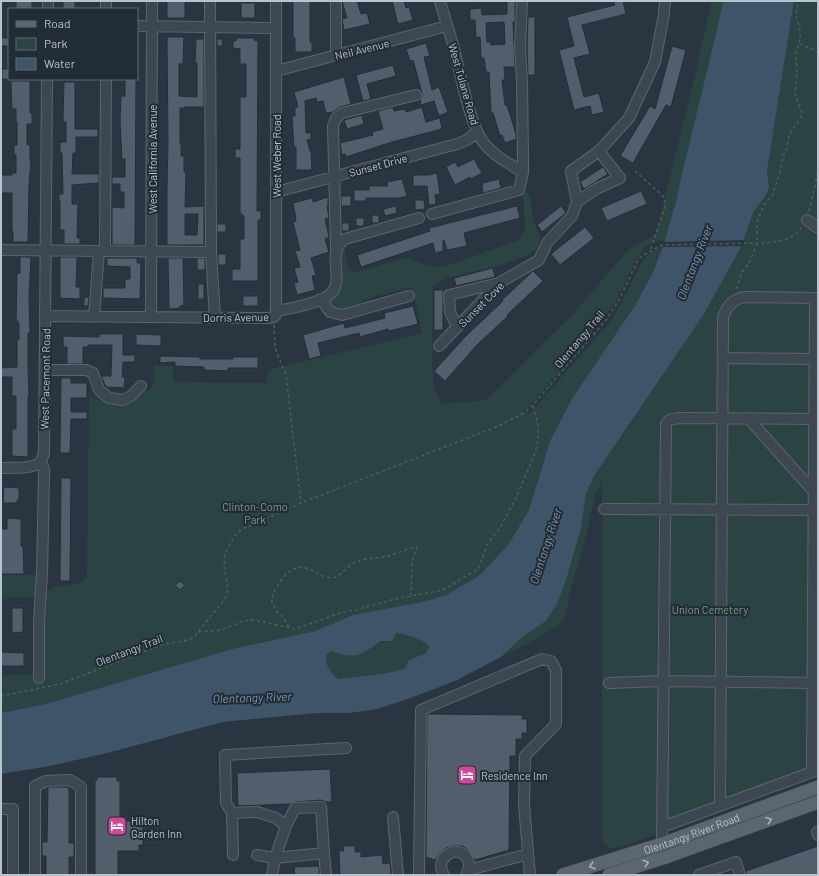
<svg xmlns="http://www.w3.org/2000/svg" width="819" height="876" viewBox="0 0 819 876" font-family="Barlow,sans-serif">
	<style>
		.green { fill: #2c4343 }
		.water { fill: #405469; fill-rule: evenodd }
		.pier { fill: #293541 }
		.building { fill: #525e6b; stroke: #242e38; fill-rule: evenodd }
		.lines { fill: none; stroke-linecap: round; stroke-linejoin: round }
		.minor-casing { stroke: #5b656e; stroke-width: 12 }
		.major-casing { stroke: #47505a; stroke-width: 14 }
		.path { stroke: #4b5f61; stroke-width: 1.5; stroke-dasharray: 3 3; stroke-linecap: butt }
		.minor { stroke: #3d4751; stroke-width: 10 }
		.major { stroke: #5b6671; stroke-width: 13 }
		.oneway { stroke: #a7b0b9 }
		.labels { text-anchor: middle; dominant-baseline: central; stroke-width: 4; stroke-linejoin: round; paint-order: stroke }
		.street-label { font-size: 11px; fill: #bac2cb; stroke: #222c36 }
		.park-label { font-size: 11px; fill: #7a9f80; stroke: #222c36 }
		.poi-label { font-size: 11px; fill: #bac2cb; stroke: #222c36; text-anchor: start }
		.water-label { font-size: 12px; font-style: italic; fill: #7d94ab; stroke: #222c36 }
	</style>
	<rect width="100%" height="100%" fill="#293541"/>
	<path class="green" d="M711,1H723C707,80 688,162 665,240L655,242L644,248L638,256L615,303L578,350L536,399L522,411L530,413L610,322L619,308L643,260L651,252L663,247L653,272L636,304L550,441L529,510L508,545L480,575L446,595L422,602L353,615L315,631L232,649L46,704L1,713V675H42L45,595L53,587L80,583L87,576L89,397L109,402L130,401L151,389L154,383V366H173V382L267,383L268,370L422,333L412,287L376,296L344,309C335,310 333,307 329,300L338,259L344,243L347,264L350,270L356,272L397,260L410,258L427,266L443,267L519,240L525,228L523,194L527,192L531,200L533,220L540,239L537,249L523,257L501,265L444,279L433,287L432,360L434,389L442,404L486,400L574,313L629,249L656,234L704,37Z
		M794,1H818V775L621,847L611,848L603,844L602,840V480L594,498L587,534L571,589L565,618L558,626L529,643L501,657L522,637L546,621L580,528L586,493L596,473L704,314L740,249L753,213L766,195L769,188L767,171Z
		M1,574L37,575L36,597H14L1,600Z
		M395,633C406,634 422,639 429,646L426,653L409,660L404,669L388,673L339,679C330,674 325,664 326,655L331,651L343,655L368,651L380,641L384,642Z"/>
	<path class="water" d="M723,1H794L767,171L769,188L766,195L753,213L740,249L704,314L596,473L586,493L581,528L565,583L557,604L546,621L522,637L501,657L455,681L408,699L377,709L349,713H316L223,722L111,752L50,766L1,774V713L46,704L232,649L315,631L353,615L422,602L446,595L480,575L508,545L529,510L550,441L572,399L636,304L653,272L663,247L676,201L682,174L716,34ZM396,633C406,634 422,639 429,646L426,653L409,660L404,669L388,673L339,679C330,674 325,664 326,655L331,651C354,659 361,657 380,641H392Z"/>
	<path class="pier" d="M745,240L743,246L661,247L662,242Z"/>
	<path class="building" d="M16,1H32V9H16Z
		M63,1H75V9H63Z
		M167,1H185V18H167Z
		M293,1H310V42H312V52H295V38H293Z
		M342,1H357L361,14L367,13L370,24L344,30L342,19L347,18Z
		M392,1H404L406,8L409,7L413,20L398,24Z
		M507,1H515V22H513L515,67H504L505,80H502L505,105H507L516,134V139L505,143L502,135L500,136L493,113H491L489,72H486L484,58H481L480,37L476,38L475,20H470V9L481,8L482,15L507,14ZM504,22L505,44L491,45V42H487L486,23Z
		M613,1H623L626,14L582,25L590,54L574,58L584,97L599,93L604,112L592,115L590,106L574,110L559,50L574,46L567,17L615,5Z
		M241,3H255V18H241Z
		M528,17H535V75H528L527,48Z
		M167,37H184L183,64H179V96L197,97V63H195L196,39H204V107H185V108H180V143H181V156H184V172H186L185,207L204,206V245H167V187L168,143ZM185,214H198L197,235H185Z
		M1,38H9V46H1Z
		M237,38H254V40L258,41L257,211H261V220H258V281H232V269H240V239H244V216L240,213V158H235V149H240V97H246V64H240V49L233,48V41H236Z
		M217,39H222L223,46H217Z
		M426,43L430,56L424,57L432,90L439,87L448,112L439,116L434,101L421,105L420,100L422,96V93L413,60L410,61L406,49Z
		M672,46L686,50L671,107L666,105L633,163L620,156L650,106L655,109Z
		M393,65L396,76L367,84L371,99L363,101L356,75Z
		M2,69H9V79H2Z
		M344,77L351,104L340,107L333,112L326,113L323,101L317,102L316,98L305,101L306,133H311V139L307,140L310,151L311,150L312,170H296V147H294L292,116H295V107H298L294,92Z
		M125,79H136L135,245H112V207L124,208V192H120V184H112V177H125V159H122L120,122L121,96H125Z
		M11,81H30V113H32V124H27V145H30V161H31L29,185L28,242H13V231H12V193H1V175H12V173H16V155H14V145H17V122H16V109H12Z
		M64,82H75V129H98V137H76V153H73L72,174H99V183L72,185V204H78L77,238H80V244H64V230H60V201H59V194H63L62,153H60V142H66V122H63Z
		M393,107L394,111L405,109L406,112L422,107L426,122L440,118L442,129L392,142L352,155L346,157L345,154L342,155L340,143L373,135L372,132L383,129L378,111Z
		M362,115L364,124L347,129L344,120Z
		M474,159L482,173L471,179L470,177L455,185L446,167L455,162L458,167Z
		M603,167L608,174L584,189L580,182Z
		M437,173L440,194L435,195L436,204L429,205L427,186H413V175H429Z
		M402,179L407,196L399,198H366V201H354V190H369V186H388L387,182Z
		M499,179L501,188L483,193L482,187L483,183Z
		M641,191L647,204L607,221L601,208Z
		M341,196H351V206H341Z
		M328,197V206H327L329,218L325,219L329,237L325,239L329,252L311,258L316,275L312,276L315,290L297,295L294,283L298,282L294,268L300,267L295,251L300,250L293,222L296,221L295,219H296L293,203L312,198L313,202Z
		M415,200H424L425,209L415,210Z
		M396,206L397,213L385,216L383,209Z
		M517,206L520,218L464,233L467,246L447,250L444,240L443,241V251L435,253L433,243L361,267L357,255L430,231L429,228Z
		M561,206L566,213L542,232L537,225Z
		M372,215H379V223H372Z
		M356,218H364V226H356Z
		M342,223H349V231H342Z
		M217,224H226V232H217Z
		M585,227L594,238L560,265L551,254Z
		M218,254H226V265H218Z
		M20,257H31L29,297L30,333H28V367L29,397H28V457L12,456V429H16V396H12V377H1V368L17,367V340H19V324L18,321H16L17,273H20Z
		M60,257H77L76,287H80V299L60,298Z
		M107,258H137V263H141L140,299L103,298V288H125V279H130V267L107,266Z
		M168,258H183L184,305L180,306V308L169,309Z
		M197,258H205V270H197Z
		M493,268L495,277L456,286L454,278Z
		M533,271L543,281L507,315L508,316L477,345L445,381L434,371L466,336L503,301L502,300Z
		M198,284H204V299H198Z
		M434,290H443V330H434Z
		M243,296H258V306H243Z
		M89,297L88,306H84V298Z
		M413,306L418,324L389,331L388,329L360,337L359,333L318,343L321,356L309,359L303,335L344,323L345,328L385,318L384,313Z
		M99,334H123V355H135V362H123L122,377H125L124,388L106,387L101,376H111L112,345H88V347H83V364H67V347H63V336L99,337Z
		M136,334L161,335V346L136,345Z
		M160,356L200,357V359H233V357H258V368H228V371L204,370V367L175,366V362L160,363Z
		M61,378H71V383H87V398H71V412H87V419H71L70,453H60Z
		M61,478H71L70,581H60Z
		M4,487L19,488V500H17V503H3Z
		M7,518L21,519V546H23L24,574H1V529H7Z
		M179,581L185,585L181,590L175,586Z
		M12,608H23V632L12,633Z
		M1,652L24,653V666H1Z
		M427,714L523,715L522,719H527V733H522V739H516V756H510L509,850L475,860L467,849L462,846H454L446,848L440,853L435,860L426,857Z
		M330,769L332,802H325L321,800L295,802L290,804L238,806L237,773Z
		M97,777H117V781H120V821H139V827H143V832H159V840H143V845H139V851H118V875H95V780H97Z
		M48,787H69V843H74V857H69V875H46V856H42V842H47Z
		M343,846H355V852H361V857L382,855L383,864L390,863L391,875H340L339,851H344Z
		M818,846V875H746V871Z
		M319,866V875H295L294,867Z"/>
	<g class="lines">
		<defs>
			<path id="minor" d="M210,1L211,252L215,318
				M336,1V55
				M440,1C444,16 449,30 453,45C460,71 469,122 483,142C493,155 509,164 523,172
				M48,9V1
				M106,9V1
				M137,26L276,28
				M276,71L447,26
				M276,192L457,144L467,140L477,132
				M577,202L571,171L599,151L629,118L655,62L664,14L665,1
				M432,214L519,190L523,172V160L522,81L520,48L522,1
				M807,220L818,228
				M336,248L333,126L336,118L342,113L416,95
				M1,250L211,252
				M105,251L106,79
				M321,299L330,312L342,315L409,296
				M276,311C289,309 319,303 329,295C347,282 324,253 345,239L419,218
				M45,316L267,318L274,317L276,315V1
				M94,317L99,251
				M151,317L152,1
				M457,327L450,312L449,295L499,283
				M439,346L499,283L539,260L547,243L572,216L577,202L596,189L620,178L599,151
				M723,358L818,359
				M45,370H86L93,373L99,390L109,398L123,400L131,396L141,386
				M748,418L815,493
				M1,468C14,467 30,470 41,462
				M604,509L818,510
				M39,678V622L42,574L44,476V469L41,462L44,453L47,79
				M609,683L663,681L818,683
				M812,772L815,298
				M720,806L723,318C727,306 732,299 745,297L818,298
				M1,809H13V875
				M232,813L257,812L276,818L286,826L275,858L324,853L326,875
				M393,817L398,875
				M286,826L295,808L321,807L324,853
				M662,827L818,770
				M817,832L818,835
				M664,849L662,844L666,424L669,420L678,418L818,419
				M233,855L232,813L226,803L225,755L346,748
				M257,855L275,858L272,875
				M469,870L528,854
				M35,875V786L46,781L70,780L81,787V875
				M419,875L421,710L542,659L551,661L556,670V724L525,756L524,805L530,875
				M444,875C432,857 460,842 468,860C470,866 469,870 466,875
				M699,875L736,862L740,875"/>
			<g id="major">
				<path id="s1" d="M563,875L662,844L818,787"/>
				<path d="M609,875L666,857L818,802"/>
			</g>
		</defs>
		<use href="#minor" class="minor-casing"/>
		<use href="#major" class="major-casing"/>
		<path class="path" d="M800,44L812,49L818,53
			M635,171L662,195L665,200V207L650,251
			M809,211L818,172
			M736,289L742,272L749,263L757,244V225L758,219L764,205L772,196L780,172L783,157L787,148L789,135L801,117L802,112L796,98L795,91L797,72L796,54L800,37V30L796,15L798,1
			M274,325L275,348L286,375L301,503
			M289,627L280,613L277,612L271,600C276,585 290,561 309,569C318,572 325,580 335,577C342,574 346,568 352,564C363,557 376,559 388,556C398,553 407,549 417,547L412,562L411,596
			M199,632L221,630L243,621L255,620L295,629L301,627L343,612L356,610L395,599L443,590L478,569L488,543L501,526L515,500L534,456L538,442V426L533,405
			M1,696L60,684L164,644L184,641L193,638L225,599L228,588L224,567L225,554L235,535L242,529L301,503L496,427L522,414L534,404L606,320L619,300L639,258L662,245L756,243L757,244C774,242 791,242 802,227"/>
		<use href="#minor" class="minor"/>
		<use href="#major" class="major"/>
	</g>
	<defs><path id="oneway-chevron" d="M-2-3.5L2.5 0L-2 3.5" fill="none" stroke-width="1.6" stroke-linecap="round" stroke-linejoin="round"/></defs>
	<g class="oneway">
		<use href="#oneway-chevron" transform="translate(769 820) rotate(-20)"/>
		<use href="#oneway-chevron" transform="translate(646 863) rotate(-17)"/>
		<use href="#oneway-chevron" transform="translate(592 866) rotate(163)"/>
	</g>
	<defs>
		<symbol id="hotel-square" viewBox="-11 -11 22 22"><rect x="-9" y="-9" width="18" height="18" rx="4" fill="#d1479c" stroke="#222c36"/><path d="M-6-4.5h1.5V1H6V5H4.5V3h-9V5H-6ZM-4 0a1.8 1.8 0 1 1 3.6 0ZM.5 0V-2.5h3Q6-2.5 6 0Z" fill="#fff"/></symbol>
	</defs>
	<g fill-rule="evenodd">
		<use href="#hotel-square" x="456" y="764" width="22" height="22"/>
		<use href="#hotel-square" x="106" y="815" width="22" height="22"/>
	</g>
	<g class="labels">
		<g class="street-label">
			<text transform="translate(362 49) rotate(-14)">Neil Avenue</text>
			<text transform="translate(464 84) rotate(74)">West Tulane Road</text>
			<text transform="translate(276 156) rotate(-90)">West Weber Road</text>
			<text transform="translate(152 159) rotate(-90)">West California Avenue</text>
			<text transform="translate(378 165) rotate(-15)">Sunset Drive</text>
			<text transform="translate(481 304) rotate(-45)">Sunset Cove</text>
			<text transform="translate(236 317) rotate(-1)">Dorris Avenue</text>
			<text transform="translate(579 339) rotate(-50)">Olentangy Trail</text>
			<text transform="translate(45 379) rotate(-89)">West Pacemont Road</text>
			<text transform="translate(129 650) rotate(-21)">Olentangy Trail</text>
			<text stroke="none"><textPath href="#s1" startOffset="135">Olentangy River Road</textPath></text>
		</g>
		<g class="park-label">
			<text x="255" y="506">Clinton-Como<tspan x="255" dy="13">Park</tspan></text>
			<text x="710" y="609">Union Cemetery</text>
		</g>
		<g class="poi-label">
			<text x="481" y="775">Residence Inn</text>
			<text x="131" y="820">Hilton<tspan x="131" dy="13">Garden Inn</tspan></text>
		</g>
		<g class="water-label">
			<text transform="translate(694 262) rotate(-69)">Olentangy River</text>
			<text transform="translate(545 546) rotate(-72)">Olentangy River</text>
			<text transform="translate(252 697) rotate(-2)">Olentangy River</text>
		</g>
	</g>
	<rect width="819" height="876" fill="none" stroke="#bac2cb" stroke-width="4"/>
	<rect x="8" y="8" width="130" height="72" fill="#222c36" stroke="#5f6872"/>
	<rect x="16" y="21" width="20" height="6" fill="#5b6671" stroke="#5f6872"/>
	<text x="44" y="28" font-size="12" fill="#bac2cb">Road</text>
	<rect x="16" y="38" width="20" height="12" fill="#2c4343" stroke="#5f6872"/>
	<text x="44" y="48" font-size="12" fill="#bac2cb">Park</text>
	<rect x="16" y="58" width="20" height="12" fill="#405469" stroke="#5f6872"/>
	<text x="44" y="68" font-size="12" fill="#bac2cb">Water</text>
</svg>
